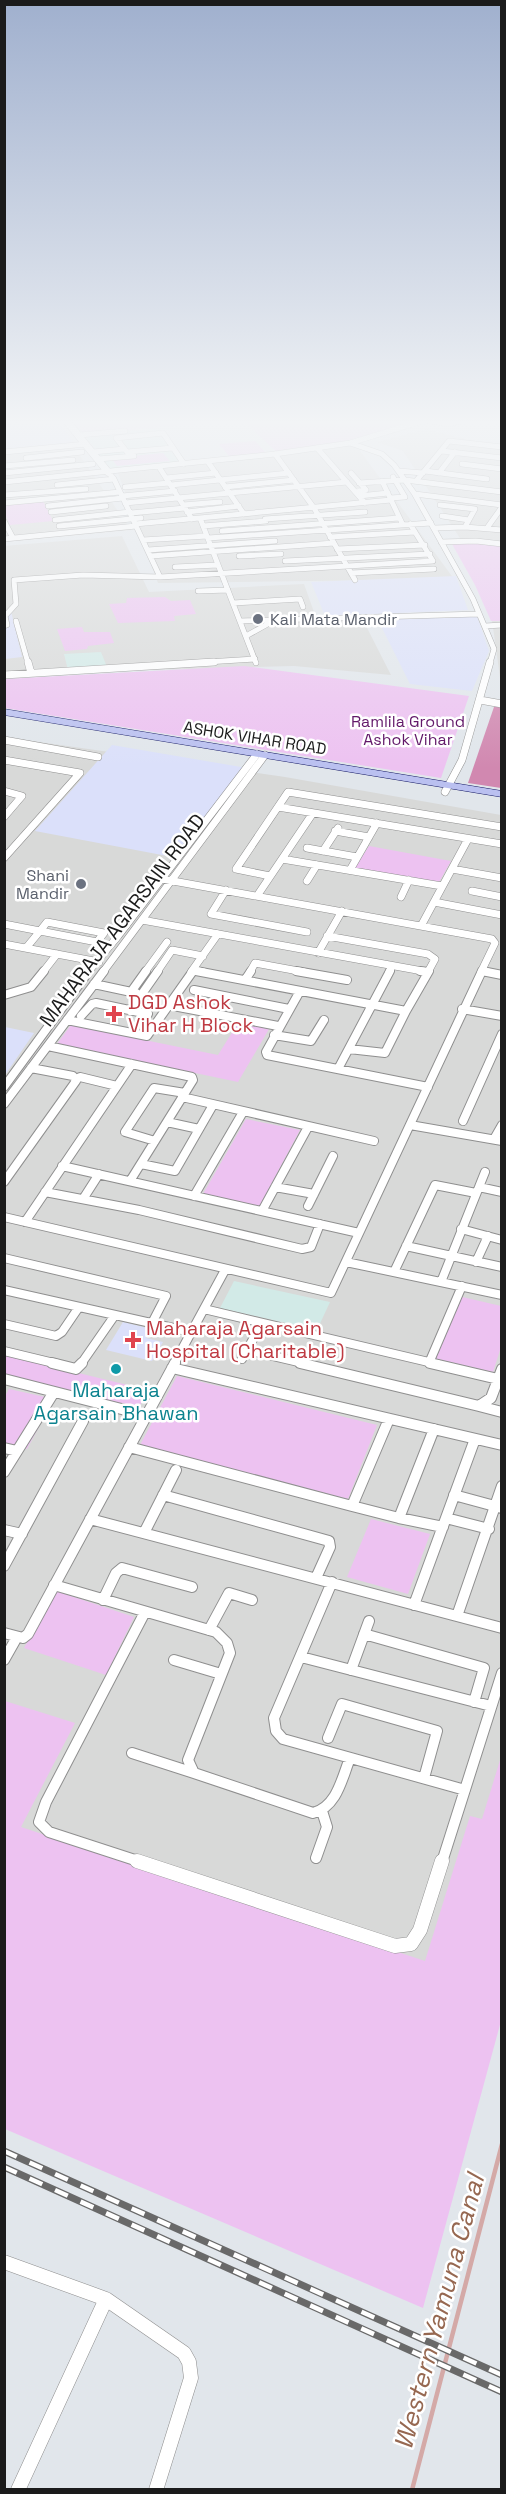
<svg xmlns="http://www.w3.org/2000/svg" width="506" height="2494" viewBox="0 0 506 2494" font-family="'Space Grotesk',sans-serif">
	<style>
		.residential { fill: #d8d9d8 }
		.commercial { fill: #d2eae7 }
		.education { fill: #dbe0fa }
		.park { fill: #edc2f1 }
		.pitch { fill: #d188b0 }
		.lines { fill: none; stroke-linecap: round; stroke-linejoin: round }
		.stream { stroke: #d4a9a7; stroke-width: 4.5 }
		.minor-far4-casing { stroke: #8f8f8f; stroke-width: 6 }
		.minor-far3-casing { stroke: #8f8f8f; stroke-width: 8 }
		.minor-far2-casing { stroke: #8f8f8f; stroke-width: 10 }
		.minor-far1-casing { stroke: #8f8f8f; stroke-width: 12 }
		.minor-casing { stroke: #8f8f8f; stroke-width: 15 }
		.tertiary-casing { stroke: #8f8f8f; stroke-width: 8 }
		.secondary-casing { stroke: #121662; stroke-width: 1 }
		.minor-far4 { stroke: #fff; stroke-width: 5 }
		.minor-far3 { stroke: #fff; stroke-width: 7 }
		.minor-far2 { stroke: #fff; stroke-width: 8 }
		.minor-far1 { stroke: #fff; stroke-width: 10 }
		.minor { stroke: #fff; stroke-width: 14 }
		.tertiary { stroke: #fff; stroke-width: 7 }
		.secondary { fill: #bac0f0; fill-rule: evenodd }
		.rail-casing { stroke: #696969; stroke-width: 7 }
		.rail { stroke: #fff; stroke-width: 4.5; stroke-dasharray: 14; stroke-linecap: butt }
		.worship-dot { fill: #6b7280; stroke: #fff; stroke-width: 2 }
		.health-dot { fill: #e0444e; stroke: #fff; stroke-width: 2 }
		.culture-dot { fill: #0f9aa8; stroke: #fff; stroke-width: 2 }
		.labels { text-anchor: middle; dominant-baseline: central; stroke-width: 5; stroke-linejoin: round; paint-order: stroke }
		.far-worship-label { font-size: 16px; fill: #5b616d; stroke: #fff; text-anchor: start }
		.far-park-label { font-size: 16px; fill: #621869; stroke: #fff }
		.far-street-label { font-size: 16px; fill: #1b1b1b; stroke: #fff }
		.street-label { font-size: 20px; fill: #1b1b1b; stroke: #fff }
		.health-label { font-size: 20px; fill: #be3a42; stroke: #fff; text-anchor: start }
		.culture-label { font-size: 20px; fill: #0d838f; stroke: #fff }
		.near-water-label { font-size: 26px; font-style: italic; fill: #966851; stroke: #fff }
	</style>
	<rect width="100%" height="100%" fill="#e1e6eb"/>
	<path class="residential" d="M426,429L501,448V684L486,578L403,451L377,442Z
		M355,444L454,579L158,583L118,473Z
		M74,447L131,530L5,542V454Z
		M122,536L149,592L304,584L314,612L323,622L363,620L391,675L294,666L5,674L4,546Z
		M4,737L285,777L501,815V1776L426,2002L5,1854Z"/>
	<path class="commercial" d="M156,429L180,463L112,470L85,436Z
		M101,652L107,667L68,670L64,654Z
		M234,1281L330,1302L317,1330L220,1308Z"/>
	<path class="education" d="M32,419H56L75,444L5,451L4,424Z
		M456,576L468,610L325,616L311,582Z
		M5,611H11L22,657L5,659Z
		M477,616L489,651L472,691L410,684L378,620Z
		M112,745L247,768L178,858L35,831Z
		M5,1027L34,1033L5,1075L4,1027Z
		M123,1322L151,1329L146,1338L163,1342L152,1361L106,1350Z"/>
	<path class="park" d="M71,419H408L410,421L402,427L342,442L277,452L242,420L84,434Z
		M255,441L267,454L229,456L219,444Z
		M163,453L170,461L117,466L111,458Z
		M43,501L53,521L10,525L5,514V505Z
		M477,543L501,546V621H491L475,585L452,544Z
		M165,597L171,601L190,600L196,614L174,616L175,621L118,623L109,604L126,603L127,598Z
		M82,627L84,632H110L114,643L88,646L87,649L65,651L57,629Z
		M244,666L469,696L441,778L5,708V679Z
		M369,846L451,861L438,884L355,868Z
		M238,1023L269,1029L238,1082L57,1044L71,1025L218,1055Z
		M246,1119L300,1130L259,1207L203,1194Z
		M458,1296L501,1306V1347L493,1372L433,1358Z
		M5,1355L148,1390L138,1409L5,1376Z
		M177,1376L377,1425L348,1499L140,1445Z
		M9,1389L54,1399L27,1449L5,1443V1396Z
		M371,1519L430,1534L408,1594L347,1577Z
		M56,1591L134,1617L106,1675L24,1648Z
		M5,1701L75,1723L21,1827L425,1961L470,1816L482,1819L501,1757V2021L423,2308L5,2129Z"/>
	<path class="pitch" d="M495,704L501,705V788L468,783Z"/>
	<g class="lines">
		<path class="stream" d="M412,2490L502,2144"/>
		<defs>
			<path id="minor-far4" d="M421,419L448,424L469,419
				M4,422L17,419
				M79,435L125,431
				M350,443L382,454L394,465L414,493L473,599L494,649L490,663
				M172,448L127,452L116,438L163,433L184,464
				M317,448L365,503
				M442,451L502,458
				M4,452L86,444
				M93,452L124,449
				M275,454L314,508L355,580
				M26,458L82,452
				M98,459L134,456
				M208,462L244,514
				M462,464L502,469
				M4,466L73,460
				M159,467L192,519
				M399,471L423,473
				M425,471L487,479
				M108,472L114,479L160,577
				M4,473L93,464
				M351,473L366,490L356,492
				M439,473L455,452
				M166,478L216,473
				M382,481L402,523
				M416,481L449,441L502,447
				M4,482L275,454L350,443L426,420
				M359,483L405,480L502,492
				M57,485L114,479
				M171,485L289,473
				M125,487L169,483
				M225,487L294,480
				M415,494L502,505
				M4,495L86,489
				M122,496L175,491
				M359,496L388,493
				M390,498L405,497L393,477
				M4,503L120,492
				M125,503L347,482
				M183,505L220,502
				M440,505L475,509L465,527
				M48,506L123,498
				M51,512L106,506
				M187,512L239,506
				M131,513L185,508
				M442,516L469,520
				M200,518L256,663
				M265,519L365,512
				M55,520L130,512
				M4,521L13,538
				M135,524L391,500
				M59,526L141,518
				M203,526L266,521
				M434,528L465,527L502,530
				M487,528L502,507
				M222,531L399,518
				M330,537L415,532
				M208,538L431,523
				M4,539L136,526
				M143,540L207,536
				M441,542L476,541L502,544
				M337,549L425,545
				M148,550L275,541
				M151,556L334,543
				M239,556L281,554
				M285,561L430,554
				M175,567L218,565
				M351,573L434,569
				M198,591L228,590
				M233,603L300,599L303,607
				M16,621L28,663
				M240,621L479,614
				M4,626L7,625L5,616L16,604L14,580L83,575L160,577L433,561L410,524
				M485,626L502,625
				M246,636L273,621
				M190,663L255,659"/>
			<path id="minor-far3" d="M28,662L31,673
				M4,675L214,662
				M480,700L502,704
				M4,740L98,757
				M4,760L80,773L4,858
				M4,791L22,796L4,817
				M445,792L462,760L490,662
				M278,807L502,844
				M335,831L369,837
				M307,848L357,857
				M323,851L338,828
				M282,859L442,886
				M452,869L502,878
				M350,870L377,823
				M270,876L236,869L288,792L502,827
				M162,879L492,939L495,943L481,972
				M307,881L317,865
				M226,890L211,914L307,932
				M472,891L502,897
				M257,896L313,813
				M401,897L409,880
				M434,902L502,915
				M142,920L428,972
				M47,922L104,933L97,942L40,931Z
				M4,924L40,931
				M421,926L468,839
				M327,936L428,954L435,959L428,972
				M4,944L99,962
				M26,948L40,931
				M318,953L342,911
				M193,970L204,972
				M482,971L488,972
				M43,972L57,954
				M88,972L118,936L257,754
				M103,972L265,755
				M145,972L167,942
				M157,972L172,950L203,956
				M191,972L218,934
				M250,972L255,963L304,972
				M389,972L392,966"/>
			<path id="minor-far2" d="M196,971L406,1011L429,971
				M296,971L347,980
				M420,971L428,972
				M482,971L502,975
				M245,980L251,971
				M94,984L136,993
				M194,990L289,1009
				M300,991L266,1052L267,1055L428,1087
				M131,992L146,971
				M4,995L31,987L44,971
				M168,1005L278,1026
				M462,1009L502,1016
				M130,1011L158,971
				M81,1016L92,1004L96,1003L148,1014
				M67,1020L147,1036L193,971
				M274,1035L311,1041L324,1020
				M48,1046L192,1077L193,1080L130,1181
				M349,1049L385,1053L406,1011
				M338,1069L390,971
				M76,1079L80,1077L117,1086
				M4,1087L89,971
				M182,1097L374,1141
				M4,1104L104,971
				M463,1121L502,1034
				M167,1122L199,1129
				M410,1125L502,1141
				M494,1139L502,1125
				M155,1141L125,1132L154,1088L185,1093
				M141,1164L175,1171L213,1105
				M62,1166L359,1233
				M4,1182L76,1081L73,1076L31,1068
				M275,1187L314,1194
				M479,1187L502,1192
				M45,1192L139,1210L302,1249L311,1247L320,1224
				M194,1196L243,1112
				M83,1199L99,1174
				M308,1206L333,1156
				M262,1211L308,1127
				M4,1217L331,1293L482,971
				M25,1222L132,1064
				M461,1229L502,1240
				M406,1246L502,1267
				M4,1258L166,1296L152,1323
				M346,1262L502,1295
				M476,1262L488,1236
				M394,1272L435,1185L476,1193
				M441,1282L485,1172
				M4,1290L191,1332
				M204,1309L437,1364
				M4,1324L56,1336L62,1332L79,1307
				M247,1350L307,1364
				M4,1351L58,1364
				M242,1359L262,1323
				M429,1363L462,1286
				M81,1364L115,1315
				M174,1364L225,1270"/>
			<path id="minor-far1" d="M52,1363L76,1369L82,1363
				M300,1363L479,1406L491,1398L502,1369
				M430,1363L498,1379
				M172,1368L502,1445
				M4,1379L145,1415
				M479,1406L502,1412
				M129,1447L352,1506L389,1419
				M4,1448L17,1451
				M4,1472L54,1392
				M163,1495L329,1541L330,1547L316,1578
				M454,1495L502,1508
				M352,1506L399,1518L434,1429
				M399,1518L443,1527
				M446,1518L489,1529
				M90,1519L502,1628
				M4,1530L22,1534
				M144,1533L176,1470
				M4,1566L83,1421
				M332,1582L274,1718L276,1731L283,1739L465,1790
				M54,1585L216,1632L227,1643L230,1653L188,1760L194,1773L313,1813C337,1807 342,1778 350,1758
				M103,1600L116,1573L122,1568L192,1587
				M414,1605L475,1439
				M457,1616L502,1486
				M209,1630L229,1593L252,1600
				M4,1633L23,1638L28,1634L175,1363
				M364,1634L484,1668L474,1702
				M301,1657L491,1706
				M4,1660L17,1637
				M174,1660L221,1674
				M351,1670L369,1621
				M328,1738L342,1704L437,1731L424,1778
				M132,1753L194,1773
				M316,1858L327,1827L322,1811
				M141,1862L49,1832L39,1822L46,1802L145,1612
				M442,1862L502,1673"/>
			<path id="minor" d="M137,1861L395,1946L411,1944L420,1930L442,1861
				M4,2262L106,2299L184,2353L189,2362L191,2378L156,2490
				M18,2490L106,2299"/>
			<path id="tertiary" d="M65,419L108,472"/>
			<path id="secondary" d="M4,709L502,791V797L4,715Z"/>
		</defs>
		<use href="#minor-far4" class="minor-far4-casing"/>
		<use href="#minor-far3" class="minor-far3-casing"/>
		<use href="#minor-far2" class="minor-far2-casing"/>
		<use href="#minor-far1" class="minor-far1-casing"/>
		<use href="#minor" class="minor-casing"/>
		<use href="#tertiary" class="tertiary-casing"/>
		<use href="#secondary" class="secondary-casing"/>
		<use href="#minor-far4" class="minor-far4"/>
		<use href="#minor-far3" class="minor-far3"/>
		<use href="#minor-far2" class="minor-far2"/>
		<use href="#minor-far1" class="minor-far1"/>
		<use href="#minor" class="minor"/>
		<use href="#tertiary" class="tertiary"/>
		<use href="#secondary" class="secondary"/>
		<defs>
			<path id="rail" d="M4,2151L502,2375
				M4,2167L502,2392"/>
		</defs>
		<use href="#rail" class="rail-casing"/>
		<use href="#rail" class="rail"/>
	</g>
	<linearGradient id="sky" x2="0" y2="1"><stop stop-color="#a0b0ce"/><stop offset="0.55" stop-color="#f2f4f6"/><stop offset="1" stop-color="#f2f4f6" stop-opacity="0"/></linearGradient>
	<rect width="506" height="768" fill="url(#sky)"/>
	<g class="worship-dot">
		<circle cx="258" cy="619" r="6"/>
		<circle cx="81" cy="884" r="6"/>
	</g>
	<g class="health-dot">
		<path d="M111 1005h6v6h6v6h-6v6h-6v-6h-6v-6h6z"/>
		<path d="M130 1331h6v6h6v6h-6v6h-6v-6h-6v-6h6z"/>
	</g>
	<circle class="culture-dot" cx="116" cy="1369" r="6"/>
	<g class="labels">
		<g class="far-worship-label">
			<text x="270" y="619">Kali Mata Mandir</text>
			<text x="69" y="875" text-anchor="end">Shani<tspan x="69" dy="18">Mandir</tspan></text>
		</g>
		<g class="far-park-label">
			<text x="408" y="721">Ramlila Ground<tspan x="408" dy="18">Ashok Vihar</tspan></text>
		</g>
		<g class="far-street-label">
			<text transform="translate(255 738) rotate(9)">ASHOK VIHAR ROAD</text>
		</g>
		<g class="street-label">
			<text transform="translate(122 920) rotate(-53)">MAHARAJA AGARSAIN ROAD</text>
		</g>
		<g class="health-label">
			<text x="128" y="1002">DGD Ashok<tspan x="128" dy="23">Vihar H Block</tspan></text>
			<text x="146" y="1328">Maharaja Agarsain<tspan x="146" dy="23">Hospital (Charitable)</tspan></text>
		</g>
		<g class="culture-label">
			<text x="116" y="1390">Maharaja<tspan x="116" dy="23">Agarsain Bhawan</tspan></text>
		</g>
		<g class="near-water-label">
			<text transform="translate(439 2312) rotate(-75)">Western Yamuna Canal</text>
		</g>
	</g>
	<rect width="506" height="2494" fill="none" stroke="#1b1b1b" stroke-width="12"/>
</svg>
